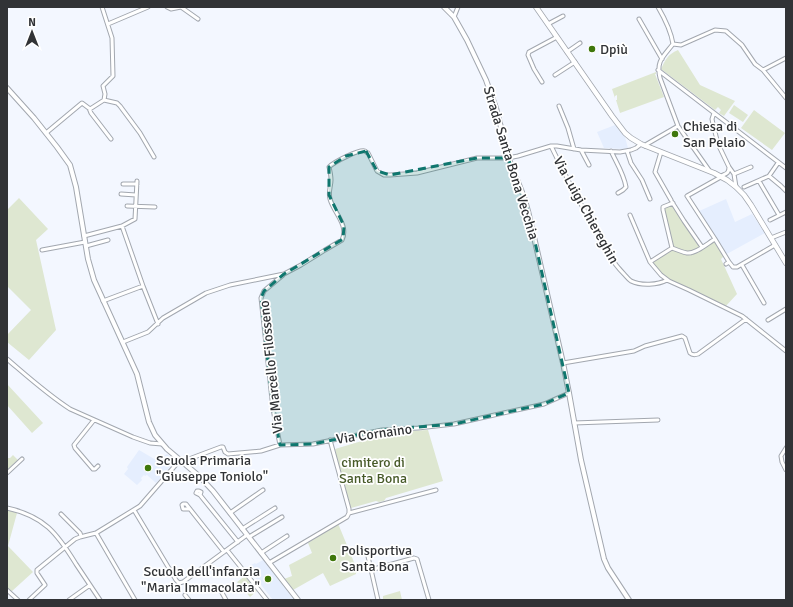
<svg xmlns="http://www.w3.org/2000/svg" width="793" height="607" viewBox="0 0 793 607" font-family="Signika,sans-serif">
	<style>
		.built { fill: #e5eefe }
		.green { fill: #dee7d1 }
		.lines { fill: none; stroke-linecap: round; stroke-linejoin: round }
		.minor-casing { stroke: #a2a7af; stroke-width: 5 }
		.tertiary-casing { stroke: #a2a7af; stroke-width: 6 }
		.secondary-casing { stroke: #a2a7af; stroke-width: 6 }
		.minor { stroke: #fff; stroke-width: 3 }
		.tertiary { stroke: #fff; stroke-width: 4 }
		.secondary { stroke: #fff; stroke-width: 4.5 }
		.marked { fill: #0f766e; fill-opacity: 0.2; stroke: #0f766e; stroke-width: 3; stroke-dasharray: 8 5; stroke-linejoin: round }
		.poi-dot { fill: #3f770b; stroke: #fff; stroke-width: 1.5 }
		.labels { text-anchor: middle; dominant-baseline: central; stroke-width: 3.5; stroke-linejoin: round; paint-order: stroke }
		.poi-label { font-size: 14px; fill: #313336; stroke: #fff; text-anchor: start }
		.street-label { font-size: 14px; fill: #313336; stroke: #fff }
		.park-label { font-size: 14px; fill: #475a28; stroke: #fff }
	</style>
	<rect width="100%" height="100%" fill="#f3f7ff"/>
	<path class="built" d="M615,125L625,137L628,148L622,149L604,148L597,132Z
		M726,199L735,222L752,214L765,233L725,255L697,212Z
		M139,450L156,460L167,454L175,461L156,483L147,475L145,476L144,475L141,478L142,480L137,485L124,474L128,469L127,467Z
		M263,560L277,578L294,600H273L247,567L255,563L256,564Z"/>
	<path class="green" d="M678,50L700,85L735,101L724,116L719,113L721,110L718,107L715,110L661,69C666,59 667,55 678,50Z
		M656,72V74H655L664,97L620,113L616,100H617V95L615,96V98L612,89Z
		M734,105L748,115L743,122L729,113Z
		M754,110L785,133L772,150L741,128Z
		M19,198L48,229L36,240L56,330L29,360L7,342V335L31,310L7,286V210Z
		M673,203L702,247L715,239L725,255L721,259L737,294L725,307L669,281L650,262L672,248L663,207Z
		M7,384L43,423L32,433L7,405Z
		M428,430L443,481L386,498L384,501L379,502L376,501L351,508L335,453H336L335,449L392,432Z
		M13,455L18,460L8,469L7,467V458H10Z
		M7,510L17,513L8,546L33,572L11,592L7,588Z
		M337,521L358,572L356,573V574L330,586L323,573L293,590L284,579L292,576L289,565L312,553L308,543L322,534L320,531Z
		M245,576L257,591L250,597L237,582Z
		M400,591L402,600H383V596Z"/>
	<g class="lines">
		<defs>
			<path id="minor" d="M167,7L171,9L181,7L198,19
				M658,7C665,19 671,31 673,44C663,57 656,61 660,78L678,126L709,170
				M454,17L458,7
				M639,19L662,59
				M108,24L148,7
				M548,24L563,16
				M673,44L681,45L715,30L726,31L742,45L755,64L763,70L786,98
				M567,52L580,43
				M658,70L786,168
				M763,70L786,58
				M555,75L575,62
				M542,82L534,69L528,55L529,52L557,37
				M104,100L117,103L120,106L140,133L154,157
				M559,106L568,128L574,149
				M89,108L91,113L111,139
				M714,113L712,119L713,124L718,144L729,167L734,174L736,187
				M46,133L82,103L90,109L104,100L105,94L103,86L113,76L112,38L102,7
				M551,146C563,171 576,196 590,220C600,239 609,259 624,274C626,276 628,279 631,281C641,286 658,285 667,280
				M645,146L647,144L678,126
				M581,150L589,165
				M611,151C616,162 624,174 626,187L623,190L618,193
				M627,151L631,163L642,180L650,199
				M661,152L655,172L671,200
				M734,174L751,167
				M769,176L781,186L786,191
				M759,181L779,215
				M123,184H137
				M744,187L769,176L778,163
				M121,194L136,195
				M672,202L684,221L702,247
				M127,206L155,207
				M630,215L650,262L661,275L669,281L689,290L742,316L786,351
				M770,220L786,212
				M122,226L143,286
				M84,236L122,226L135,219L137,181
				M771,238L786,232
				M86,246L108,240
				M672,248L663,210V207L673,203
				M42,250L85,242
				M650,262L672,248C677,250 682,252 687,253C696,254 708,243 715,239
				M729,262L715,239L687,196L719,178C723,173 729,176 729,167
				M726,264L729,262L733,267H737L775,245
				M742,265L764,303
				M103,301L143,286L158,324
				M768,320L786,309
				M123,342L148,332L163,318L206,293L230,285L284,274L301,265L325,250L342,240C349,225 334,213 330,199C328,192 331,186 331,180C331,175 330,171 329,167C334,162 359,149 365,151C366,152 367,153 368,153L377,171L384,175H390L417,173L477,158H508L518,156L551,146H557L581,150L620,152L631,150L636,148L641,144
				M7,359C27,376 48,395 70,409L133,437L150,443L162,444
				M563,363L634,351L645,346L682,336L685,338L690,353C692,355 695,355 698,354L746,319
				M94,420L74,445L75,448L93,469H95L98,466
				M574,423L658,420
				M330,440L349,509V513L436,490
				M280,445L273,409L261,298L264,291L283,275
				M786,448L781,456L782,462L786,470
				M184,463L189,459L221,447H223L225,452L228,454L261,451L280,445L313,444L382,430L418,428L454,424L544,404L569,393
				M7,473L22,459
				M200,495L196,493L197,491H199L201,492L200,495L238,542
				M7,508C44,516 57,533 76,564C84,576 92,588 100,600
				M190,509H183L182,505L183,504H186L224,552
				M134,510L176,580L179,583L183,582L247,535
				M230,513L263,490
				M61,514L80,533L81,536
				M242,529L275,508
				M249,537L282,517
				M227,550L267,600
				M367,552L378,600
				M261,553L287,536
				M269,563L347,517L349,513
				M372,572L374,569L414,558L417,559L429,600
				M7,590L18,600
				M221,591L226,600
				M185,595L189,600
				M29,600L45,585L37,573V570L75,539L80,537L96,533
				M69,600L90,585
				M135,600L96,533L140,506L180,460"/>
			<path id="tertiary" d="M444,7L454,17L467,40L486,80L496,108L510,162L524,197L528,211L563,363L569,393L581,460L604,559L608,568L629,600
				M7,88L34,118L57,147L70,165L76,187L88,259L94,280L137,374L149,422L155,435L167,449L199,476L213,491L298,600"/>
			<path id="secondary" d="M536,7L612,116L625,133L631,138L641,144L714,173L727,180L736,187L744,195L751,205L786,263"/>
		</defs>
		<use href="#minor" class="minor-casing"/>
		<use href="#tertiary" class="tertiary-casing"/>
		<use href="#secondary" class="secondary-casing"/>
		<use href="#minor" class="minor"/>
		<use href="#tertiary" class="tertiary"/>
		<use href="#secondary" class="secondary"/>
	</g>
	<path class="marked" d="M366,151L377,171L390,175L477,158H508L528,211L569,393L544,404L454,424L382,430L313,444L280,445L273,409L261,298L264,291L284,274L343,239L344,226L329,195V167L346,156Z"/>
	<g class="poi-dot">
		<circle cx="592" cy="49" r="4"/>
		<circle cx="675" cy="134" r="4"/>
		<circle cx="148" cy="468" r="4"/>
		<circle cx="333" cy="558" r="4"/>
		<circle cx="268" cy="579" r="4"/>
	</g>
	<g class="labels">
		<g class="poi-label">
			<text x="600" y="49">Dpiù</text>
			<text x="683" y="126">Chiesa di<tspan x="683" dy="16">San Pelaio</tspan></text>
			<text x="156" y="460">Scuola Primaria<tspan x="156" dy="16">"Giuseppe Toniolo"</tspan></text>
			<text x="341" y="550">Polisportiva<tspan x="341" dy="16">Santa Bona</tspan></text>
			<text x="260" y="571" text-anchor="end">Scuola dell'infanzia<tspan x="260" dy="16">"Maria Immacolata"</tspan></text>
		</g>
		<g class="street-label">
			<text transform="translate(511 163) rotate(73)">Strada Santa Bona Vecchia</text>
			<text transform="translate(586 210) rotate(61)">Via Luigi Chiereghin</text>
			<text transform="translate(271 367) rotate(-96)">Via Marcello Filosseno</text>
			<text transform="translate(374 434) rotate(-8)">Via Cornaino</text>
		</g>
		<g class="park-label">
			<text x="373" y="462">cimitero di<tspan x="373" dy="16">Santa Bona</tspan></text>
		</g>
	</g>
	<rect width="793" height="607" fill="none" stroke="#313336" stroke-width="16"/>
	<g transform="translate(32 32)" stroke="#ffffff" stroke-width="3" paint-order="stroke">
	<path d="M0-3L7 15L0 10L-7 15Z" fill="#313336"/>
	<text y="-6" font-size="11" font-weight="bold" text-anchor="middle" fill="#313336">N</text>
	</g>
</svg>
